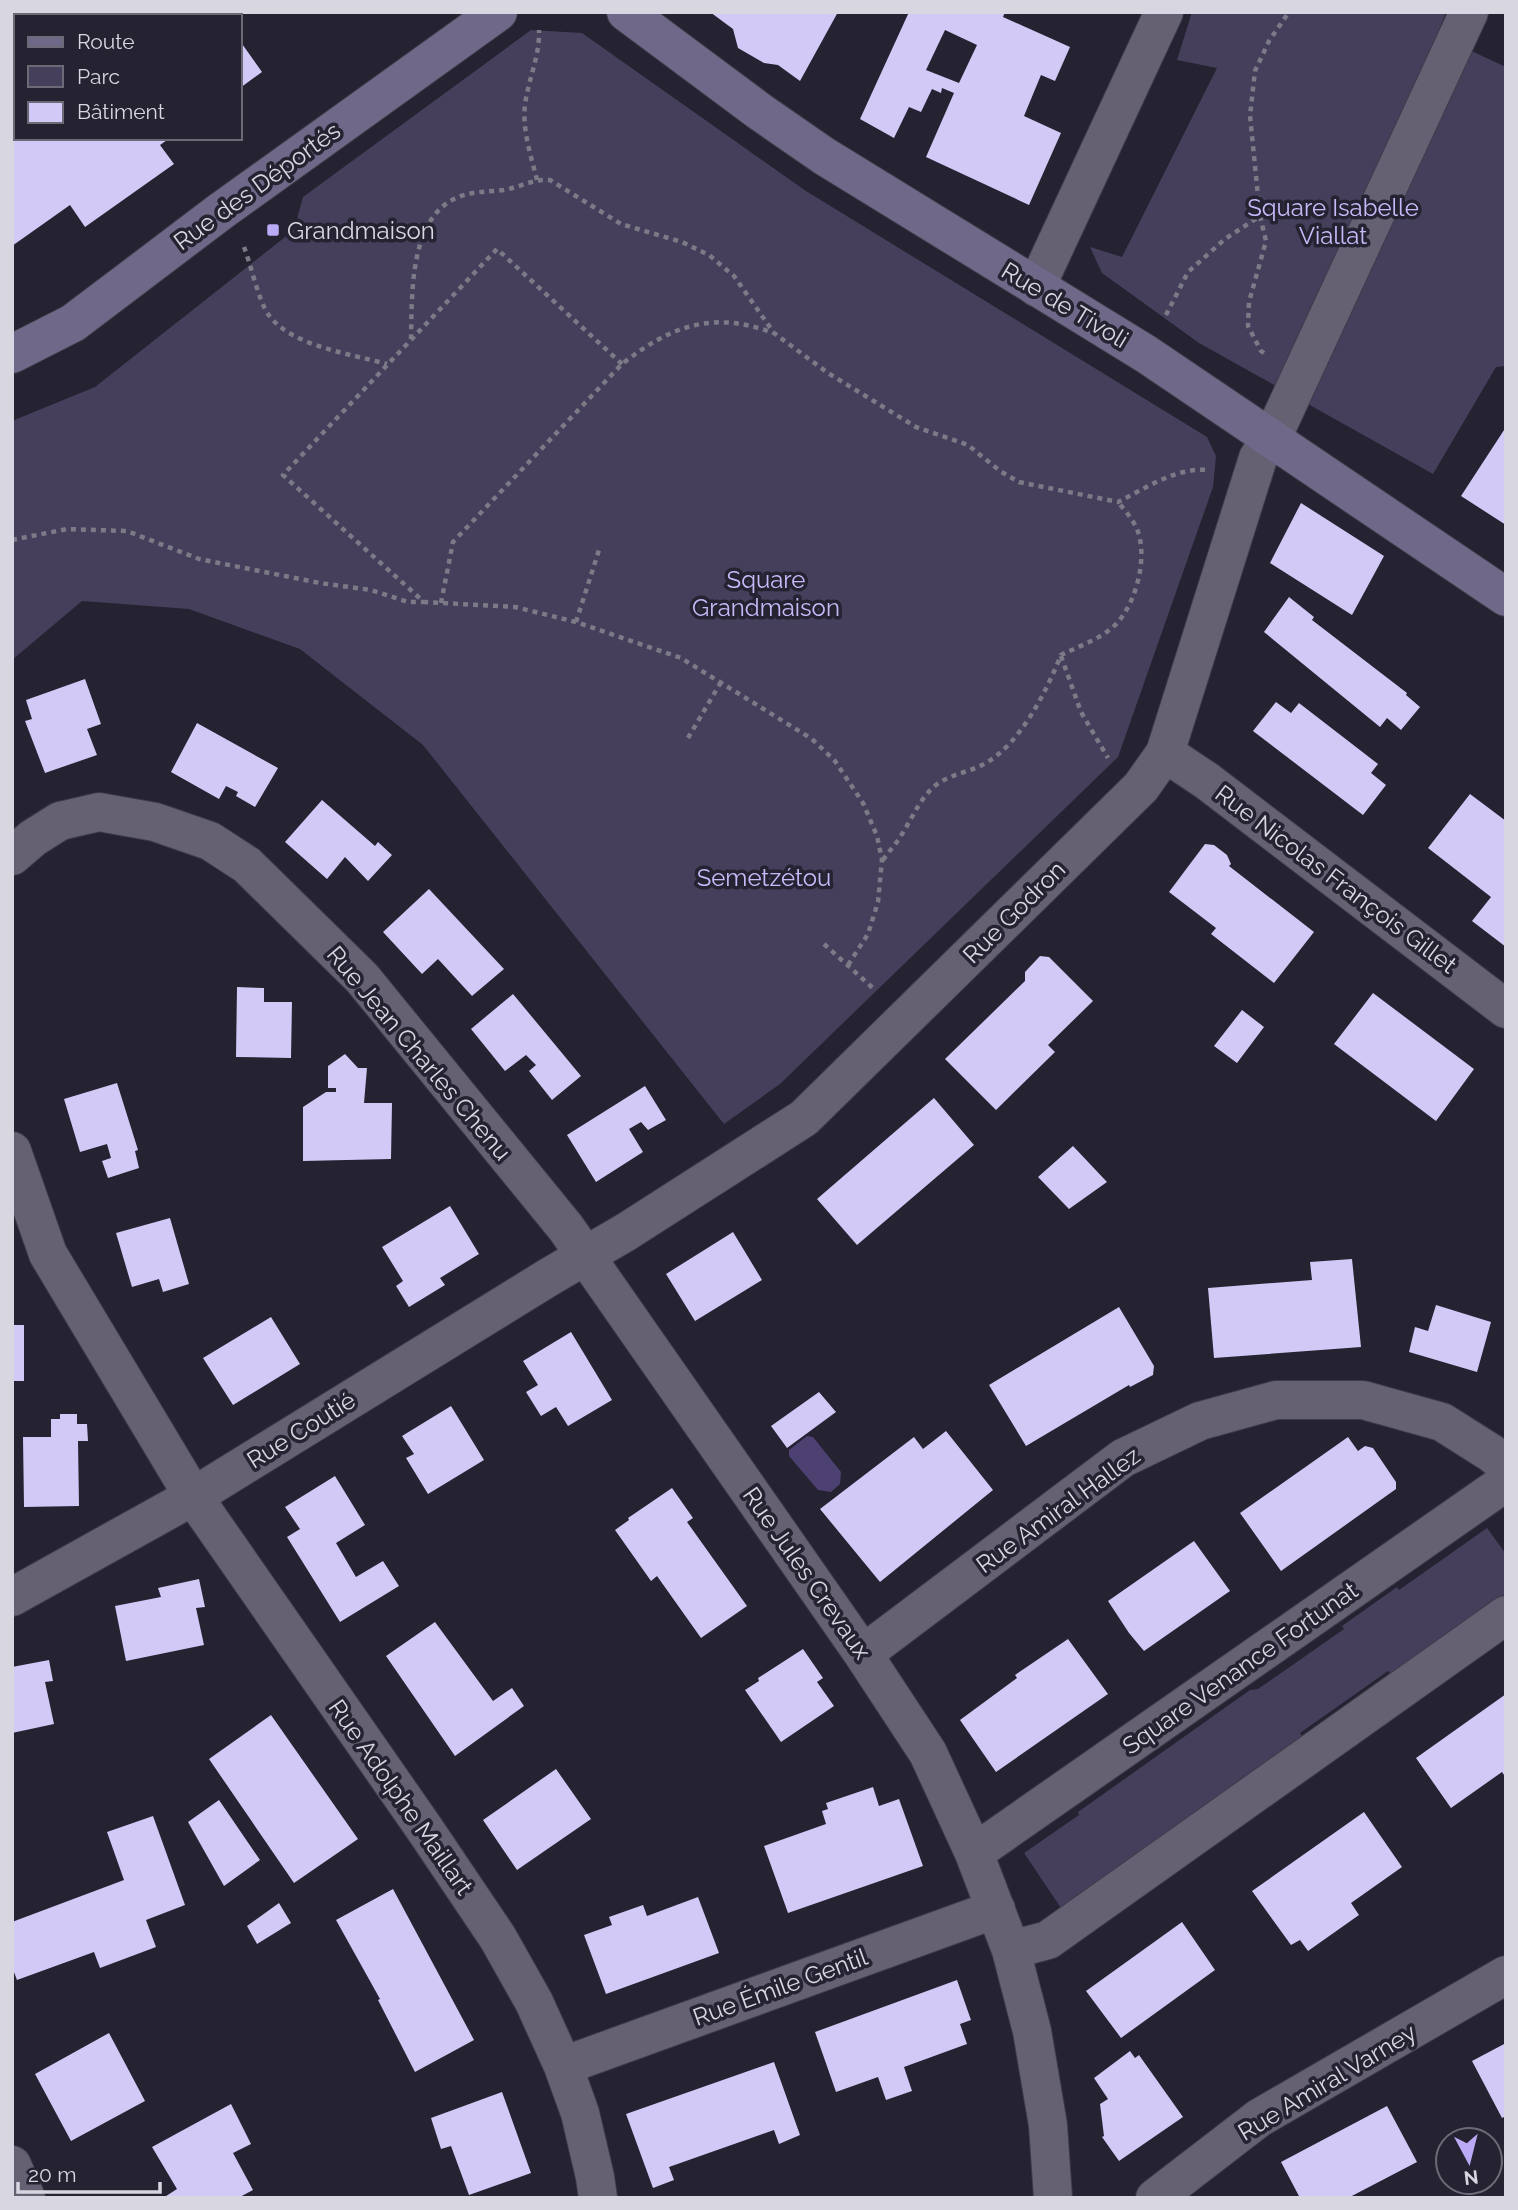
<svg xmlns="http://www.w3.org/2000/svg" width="1518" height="2210" viewBox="0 0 1518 2210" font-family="Raleway,sans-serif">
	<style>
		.green { fill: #453f5c }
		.water { fill: #4d4171 }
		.building { fill: #d2c9f7; fill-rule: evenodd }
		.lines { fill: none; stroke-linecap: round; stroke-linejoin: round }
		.street-casing { stroke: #3e3c49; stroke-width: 40 }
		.secondary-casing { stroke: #3e3c49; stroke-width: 40 }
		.path { stroke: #7c7a87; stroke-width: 4.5; stroke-dasharray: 5 5; stroke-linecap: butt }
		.street { stroke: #656173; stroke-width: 38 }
		.secondary { stroke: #706889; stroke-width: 38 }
		.poi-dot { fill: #bbaaf6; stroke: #252231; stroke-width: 2.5 }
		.labels { text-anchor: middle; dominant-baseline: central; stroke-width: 7; stroke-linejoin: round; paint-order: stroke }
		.street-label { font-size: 24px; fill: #d8d7e1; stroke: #252231 }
		.park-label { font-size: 24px; fill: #c8baf9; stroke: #252231 }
		.poi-label { font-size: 24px; fill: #d8d7e1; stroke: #252231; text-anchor: start }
	</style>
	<rect width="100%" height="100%" fill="#252231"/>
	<path class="green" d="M1192,12H1446L1437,35L1506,67V366L1496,367L1433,474L1199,343L1102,273L1090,247L1122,257L1217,68L1177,60Z
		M531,30L582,33L806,191L1207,437L1216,456L1213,487L1118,757L780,1084L724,1124L423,745L300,649L189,609L82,601L12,660V421L95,387L294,230L303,197Z
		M1487,1528L1506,1554V1593L1391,1674L1388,1671L1300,1733L1302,1736L1061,1908L1024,1853L1079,1815L1078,1812L1250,1690L1258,1689L1344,1629L1342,1626L1397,1587L1399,1590Z"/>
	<path class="water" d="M807,1436L813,1437L841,1472L840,1484L831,1492L818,1490L789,1456V1450Z"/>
	<path class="building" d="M147,12H219L221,14L226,12L229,16H142Z
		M710,12H838L800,81L778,65L764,63L738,48L733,29Z
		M909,12H1005L1003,17L1070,47L1055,81L1041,75L1024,116L1061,133L1029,205L926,157L954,93L942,88L941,93L932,89L921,112L909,107L894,138L860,119ZM945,30L977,45L959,83L926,70Z
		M240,41L262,72L240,88Z
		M16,81V138H170L160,145L174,164L85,227L70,205L12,246V84Z
		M1506,427V525L1461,496Z
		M1301,503L1384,556L1352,615L1270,563Z
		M1289,597L1314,617L1312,620L1407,693L1406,695L1420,707L1401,730L1387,718L1380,727L1264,632Z
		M85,679L101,724L87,729L97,755L45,773L25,721L32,719L26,700Z
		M1276,702L1291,713L1299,703L1378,764L1371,773L1386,785L1363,815L1253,731Z
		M197,723L278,768L255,807L236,796L238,792L226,786L219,799L171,772Z
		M1470,794L1506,821V947L1472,921L1491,897L1428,848Z
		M322,800L375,846L378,842L392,855L368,881L345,857L327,879L285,842Z
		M1205,844L1214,845L1227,855L1231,864L1229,866L1314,932L1274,983L1211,934L1216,928L1169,892Z
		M429,889L504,969L472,996L438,959L422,974L383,932Z
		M1040,956L1049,957L1093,1001L1048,1045L1055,1052L996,1110L945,1059L1025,981V972Z
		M237,987L264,988V1002H292L291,1058L236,1057Z
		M1373,993L1474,1069L1436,1121L1334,1044Z
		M513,994L581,1076L552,1100L529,1071L536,1065L526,1055L505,1071L471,1029Z
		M1242,1010L1264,1027L1237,1063L1214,1046Z
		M345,1054L358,1068H367L364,1103H392L391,1159L303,1161V1107L326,1092H336V1088H328V1066Z
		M117,1083L138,1150L135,1151L139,1168L108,1178L102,1161L111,1158L107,1144L80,1152L64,1099Z
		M645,1086L666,1120L648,1130L641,1122L629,1129L643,1152L596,1182L567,1135Z
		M934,1098L974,1145L857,1245L817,1199Z
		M1073,1146L1107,1182L1069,1209L1038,1177Z
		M450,1206L479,1254L440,1278L445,1285L409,1307L396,1286L403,1281L382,1247Z
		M170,1218L189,1284L163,1292L159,1279L132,1287L116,1233Z
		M733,1232L762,1280L695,1321L666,1274Z
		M1352,1259L1361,1347L1214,1358L1208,1288L1312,1280L1310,1262Z
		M1436,1305L1491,1322L1477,1372L1409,1352L1415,1327L1428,1331Z
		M1119,1307L1154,1366L1153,1375L1130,1387L1129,1385L1026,1446L989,1385Z
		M271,1317L300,1364L233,1405L203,1358Z
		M12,1325H24V1381H12Z
		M571,1332L612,1400L568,1426L556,1407L541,1416L526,1392L538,1385L523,1361Z
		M819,1392L836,1412L787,1448L771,1426Z
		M451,1406L484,1460L428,1494L406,1458L414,1454L402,1436Z
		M60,1414H77V1424H87L88,1441H78L79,1506L24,1507L23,1437H51V1419H60Z
		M946,1431L993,1490L880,1582L820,1509L914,1437L923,1449Z
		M1348,1437L1358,1451L1365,1446L1373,1448L1396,1482V1489L1281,1571L1240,1513Z
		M335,1476L365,1525L336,1543L356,1577L383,1561L399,1586L340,1622L287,1537L300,1529L285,1507Z
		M672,1488L693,1518L687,1522L747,1606L701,1638L657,1576L651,1581L615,1530L629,1520L628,1518Z
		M1194,1541L1230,1591L1144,1651L1129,1633L1108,1601Z
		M199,1579L205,1607L196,1608L204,1645L126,1661L115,1606L161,1597L158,1588Z
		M435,1622L493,1701L512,1688L524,1706L455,1756L386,1656Z
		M1068,1639L1108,1694L996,1772L960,1720L1017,1678L1015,1675Z
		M803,1649L823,1678L817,1682L834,1706L781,1742L745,1690L759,1681L758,1678Z
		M49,1660L53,1681L45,1682L54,1724L12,1733V1667Z
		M1506,1694V1778L1502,1772L1451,1808L1416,1758Z
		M271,1715L358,1839L294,1883L209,1759Z
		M556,1769L591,1819L517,1870L483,1820Z
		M873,1787L879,1806L899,1799L923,1866L788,1913L764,1846L826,1824L822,1811L828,1809L826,1803Z
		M219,1800L260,1860L224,1886L188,1822Z
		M1364,1812L1402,1867L1351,1903L1359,1915L1308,1951L1300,1940L1291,1945L1252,1891Z
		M153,1816L185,1905L146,1920L156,1947L100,1968L94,1952L17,1980L12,1967V1922L124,1880L107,1832Z
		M393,1889L474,2040L415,2072L378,2000L380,1999L336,1920Z
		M698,1897L719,1953L606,1994L584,1935L612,1925L609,1917L643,1905L647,1916Z
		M279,1903L291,1923L257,1944L247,1926Z
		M1182,1922L1215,1970L1121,2038L1086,1991Z
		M957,1980L971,2020L960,2024L967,2044L904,2067L912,2091L886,2100L878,2077L836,2092L815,2032Z
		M109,2033L145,2101L71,2141L35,2074Z
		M1506,2043V2116L1502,2118L1472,2061Z
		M1130,2051L1135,2058L1139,2055L1183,2117L1119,2161L1102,2137L1104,2136L1100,2104L1108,2099L1094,2078Z
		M774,2062L800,2135L779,2144L774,2130L669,2167L674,2180L653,2188L626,2114Z
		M502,2092L531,2173L469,2195L451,2146L441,2149L431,2118Z
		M231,2104L251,2144L233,2153L253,2190L238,2198H163L177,2189L152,2147Z
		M1387,2106L1417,2162L1348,2198H1300L1281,2162Z"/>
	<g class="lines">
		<defs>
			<path id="street" d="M1036,287L1164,12
				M1165,753L1207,781L1506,1009
				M12,856L33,838L60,821L99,812L155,822L210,841L247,865L362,978L566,1228L863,1654L928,1753L974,1853L1011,1950L1032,2031L1048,2125L1053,2198
				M12,1151L48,1254L193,1496L426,1831L498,1938L534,2002L563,2066L580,2113L595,2177L598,2198
				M12,1597L199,1493L549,1277L626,1232L804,1118L1141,787L1165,753L1258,458L1272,438L1469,12
				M863,1654L1123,1458L1200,1421L1276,1400H1363L1442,1422L1491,1453L1506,1465
				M974,1853L1506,1482
				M1011,1950L1048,1940L1506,1615
				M563,2066L996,1909
				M12,2165L26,2198
				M1155,2198L1259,2118L1506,1975"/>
			<path id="secondary" d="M626,12L759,111L824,156L1146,354L1506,597
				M12,354L73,323L221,211L498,12"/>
		</defs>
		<use href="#street" class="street-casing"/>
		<use href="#secondary" class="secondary-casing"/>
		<path class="path" d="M537,180C531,156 522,130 525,105C528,80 540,56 539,30
			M244,247C251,265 258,299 268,314C290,346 351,354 387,364
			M1166,315L1188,272L1225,239L1260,216
			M411,339C412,296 409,219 456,198C471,191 487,192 504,190C520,187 533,179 550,180L621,224L682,242L709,255L734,276L774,333L828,373L916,427L968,445L1000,471L1019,482L1118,502C1146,488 1176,467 1209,470
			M1264,353L1261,351L1248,326L1249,302L1266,241L1260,216L1250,116L1255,71L1269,41L1289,12
			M622,364L497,249L283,475L424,602L515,607L576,622L681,658L812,739L835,761L863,803L877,836L882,860L878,902L868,934L848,965
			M12,540L67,529L127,531L199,559L320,583L371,590L408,602H424
			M441,603L453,542L622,364C670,326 714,310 773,333
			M576,622L599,550
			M1061,656L1081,712L1108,758
			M688,738L721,682
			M883,860C889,851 897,843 902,834C913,817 920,798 936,785C949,775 965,773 980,766C1019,748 1046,692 1061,655C1079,646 1104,638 1118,622C1137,600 1148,556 1137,529C1133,520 1125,510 1118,502
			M824,944L875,990"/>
		<use href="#street" class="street"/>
		<use href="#secondary" class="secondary"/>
	</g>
	<rect class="poi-dot" x="266" y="223" width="14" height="14" rx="3.5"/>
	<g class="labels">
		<g class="street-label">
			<text transform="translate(257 186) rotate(-36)">Rue des Déportés</text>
			<text transform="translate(1065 305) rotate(31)">Rue de Tivoli</text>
			<text transform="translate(1336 879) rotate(37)">Rue Nicolas François Gillet</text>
			<text transform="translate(1014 912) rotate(-45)">Rue Godron</text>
			<text transform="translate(419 1053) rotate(50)">Rue Jean Charles Chenu</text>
			<text transform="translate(301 1430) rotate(-32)">Rue Coutié</text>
			<text transform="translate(1058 1510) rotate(-36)">Rue Amiral Hallez</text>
			<text transform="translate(807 1573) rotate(55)">Rue Jules Crevaux</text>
			<text transform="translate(1240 1668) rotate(-35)">Square Venance Fortunat</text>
			<text transform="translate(401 1797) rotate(55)">Rue Adolphe Maillart</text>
			<text transform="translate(780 1987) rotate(-20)">Rue Émile Gentil</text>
			<text transform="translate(1327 2082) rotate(-31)">Rue Amiral Varney</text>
		</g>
		<g class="park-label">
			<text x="1333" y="207">Square Isabelle<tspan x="1333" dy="28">Viallat</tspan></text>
			<text x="766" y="579">Square<tspan x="766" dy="28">Grandmaison</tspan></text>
			<text x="764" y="877">Semetzétou</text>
		</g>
		<g class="poi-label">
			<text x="287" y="230">Grandmaison</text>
		</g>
	</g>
	<rect width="1518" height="2210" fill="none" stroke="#d8d7e1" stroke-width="28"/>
	<rect x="14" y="14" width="228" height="126" fill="#252231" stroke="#6d6a77" stroke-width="2"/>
	<rect x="28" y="37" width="35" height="10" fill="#706889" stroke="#6d6a77" stroke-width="2"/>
	<text x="77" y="49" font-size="21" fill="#d8d7e1">Route</text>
	<rect x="28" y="66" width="35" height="21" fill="#453f5c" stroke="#6d6a77" stroke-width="2"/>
	<text x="77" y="84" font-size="21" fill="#d8d7e1">Parc</text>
	<rect x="28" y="102" width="35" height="21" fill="#d2c9f7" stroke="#6d6a77" stroke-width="2"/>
	<text x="77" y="119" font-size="21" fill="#d8d7e1">Bâtiment</text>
	<g transform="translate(1469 2161) rotate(173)"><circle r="33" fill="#252231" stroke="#6d6a77" stroke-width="2"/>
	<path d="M0-5L12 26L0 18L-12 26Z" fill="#bbaaf6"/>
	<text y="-10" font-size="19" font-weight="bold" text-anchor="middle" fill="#d8d7e1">N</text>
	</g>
	<path d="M18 2182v10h142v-10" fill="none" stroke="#d8d7e1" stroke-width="3.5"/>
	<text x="28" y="2182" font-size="21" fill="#d8d7e1" stroke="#252231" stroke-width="5" paint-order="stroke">20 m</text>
</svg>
